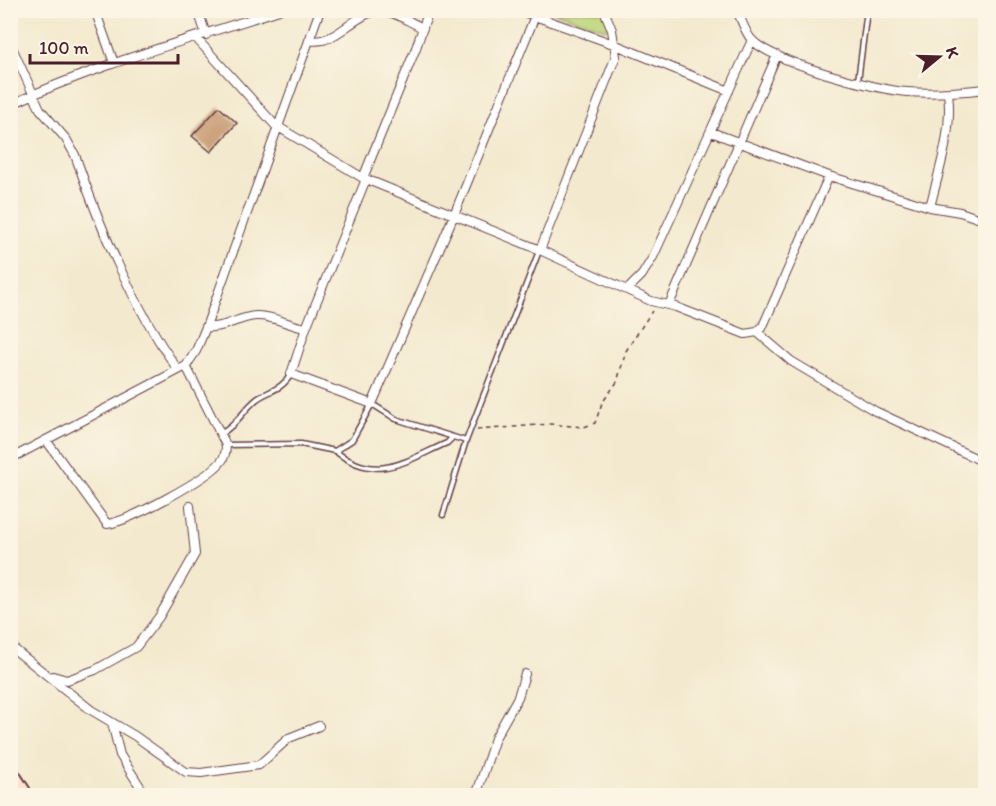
<svg xmlns="http://www.w3.org/2000/svg" width="996" height="806" viewBox="0 0 996 806" font-family="Itim,sans-serif">
	<style>
		.green { fill: #bed67a; stroke: #847a52; stroke-width: 1.5 }
		.building { fill: #cca37d }
		.lines { fill: none; stroke-linecap: round; stroke-linejoin: round }
		.lane-casing { stroke: #633d43; stroke-width: 7 }
		.street-casing { stroke: #633d43; stroke-width: 10 }
		.secondary-casing { stroke: #633d43; stroke-width: 14 }
		.path { stroke: #633d43; stroke-width: 1.5; stroke-dasharray: 4.5 4.5; stroke-linecap: butt }
		.lane { stroke: #fff; stroke-width: 4 }
		.street { stroke: #fff; stroke-width: 8 }
		.secondary { stroke: #fde4d0; stroke-width: 10 }
	</style>
	<rect width="100%" height="100%" fill="#fcf5e5"/>
	<filter id="ink" filterUnits="userSpaceOnUse"><feTurbulence type="fractalNoise" baseFrequency=".0167" numOctaves="2"/><feDisplacementMap in="SourceGraphic" scale="12" xChannelSelector="R" yChannelSelector="G"/><feConvolveMatrix kernelMatrix="1 2 1 2 8 2 1 2 1" color-interpolation-filters="sRGB"/></filter>
	<filter id="wash" filterUnits="userSpaceOnUse"><feTurbulence type="fractalNoise" baseFrequency=".008" numOctaves="4" result="noise"/><feDisplacementMap in="SourceGraphic" scale="24" xChannelSelector="R" yChannelSelector="G"/><feGaussianBlur stdDeviation="1.35" result="paint"/><feColorMatrix in="noise" values="0 0 0 0 0 0 0 0 0 0 0 0 0 0 0 0 0 1.4 0 .05"/><feComposite in="paint" operator="in"/></filter>
	<g filter="url(#wash)">
		<rect width="100%" height="100%" fill="#f3e9ce"/>
		<path class="green" d="M551,11H607L613,23L605,29Z"/>
		<g id="blocks">
			<path class="building" d="M219,107L237,123L211,152L192,136Z"/>
		</g>
	</g>
	<g filter="url(#ink)">
		<use href="#blocks" fill-opacity="0" stroke="#633d43" stroke-width="1.5"/>
		<g class="lines">
			<defs>
				<path id="lane" d="M858,81L867,10
					M222,433C238,424 243,410 257,399C270,390 282,390 291,374
					M226,445L301,444L335,451L352,440L372,404L396,419L466,441
					M335,451C377,484 405,461 447,443L453,437
					M443,515L466,441L539,251"/>
				<path id="street" d="M95,10L114,63
					M198,10L206,35
					M518,10L616,45L729,91
					M737,10C741,19 745,32 751,39C771,62 877,90 907,92C934,94 959,92 986,89
					M196,38L275,125L363,178L540,250L651,301L676,307L745,334L757,332L763,326L829,176
					M309,40C336,47 356,9 383,11C396,12 411,23 423,28
					M10,43L40,109L66,139L75,155C102,232 131,303 178,370
					M10,105C97,64 189,40 279,10
					M711,132L829,176L930,207C939,170 953,131 948,93
					M363,178L416,48L429,10
					M930,207L960,212L986,221
					M540,250L616,56L612,30L604,10
					M627,290L642,275L653,257L752,40
					M669,305L777,55
					M206,327C225,329 238,317 256,316C273,315 289,326 306,328L366,179
					M306,328L291,374L372,404L454,215L535,16
					M757,332L791,361L875,411L986,463
					M46,440L107,524C128,522 206,479 220,463C225,458 226,452 226,445L186,366
					M10,459L186,366L196,351L206,327L320,10
					M10,646L91,710L135,736L186,772L201,773L259,765L289,738L319,726
					M53,676L67,680L95,670L136,647L159,617L195,554L190,506
					M112,723L120,755L146,796
					M476,796L495,738L518,697L525,674"/>
				<path id="secondary" d="M10,768L28,796"/>
			</defs>
			<use href="#lane" class="lane-casing"/>
			<use href="#street" class="street-casing"/>
			<use href="#secondary" class="secondary-casing"/>
			<path class="path" d="M477,430L549,424L584,427L595,423L602,403L617,382L626,351L652,311"/>
			<use href="#lane" class="lane"/>
			<use href="#street" class="street"/>
			<use href="#secondary" class="secondary"/>
		</g>
	</g>
	<rect width="996" height="806" fill="none" stroke="#fcf5e5" stroke-width="36"/>
	<g transform="translate(939 57) rotate(71)" stroke="#fcf5e5" stroke-width="4.5" paint-order="stroke">
	<path d="M0-4.5L10 22L0 15L-10 22Z" fill="#4a1f2b"/>
	<text y="-9" font-size="16" font-weight="bold" text-anchor="middle" fill="#4a1f2b">K</text>
	</g>
	<path d="M30 54v9h148v-9" fill="none" stroke="#4a1f2b" stroke-width="3"/>
	<text x="39" y="54" font-size="18" fill="#4a1f2b" stroke="#fcf5e5" stroke-width="4.5" paint-order="stroke">100 m</text>
</svg>
